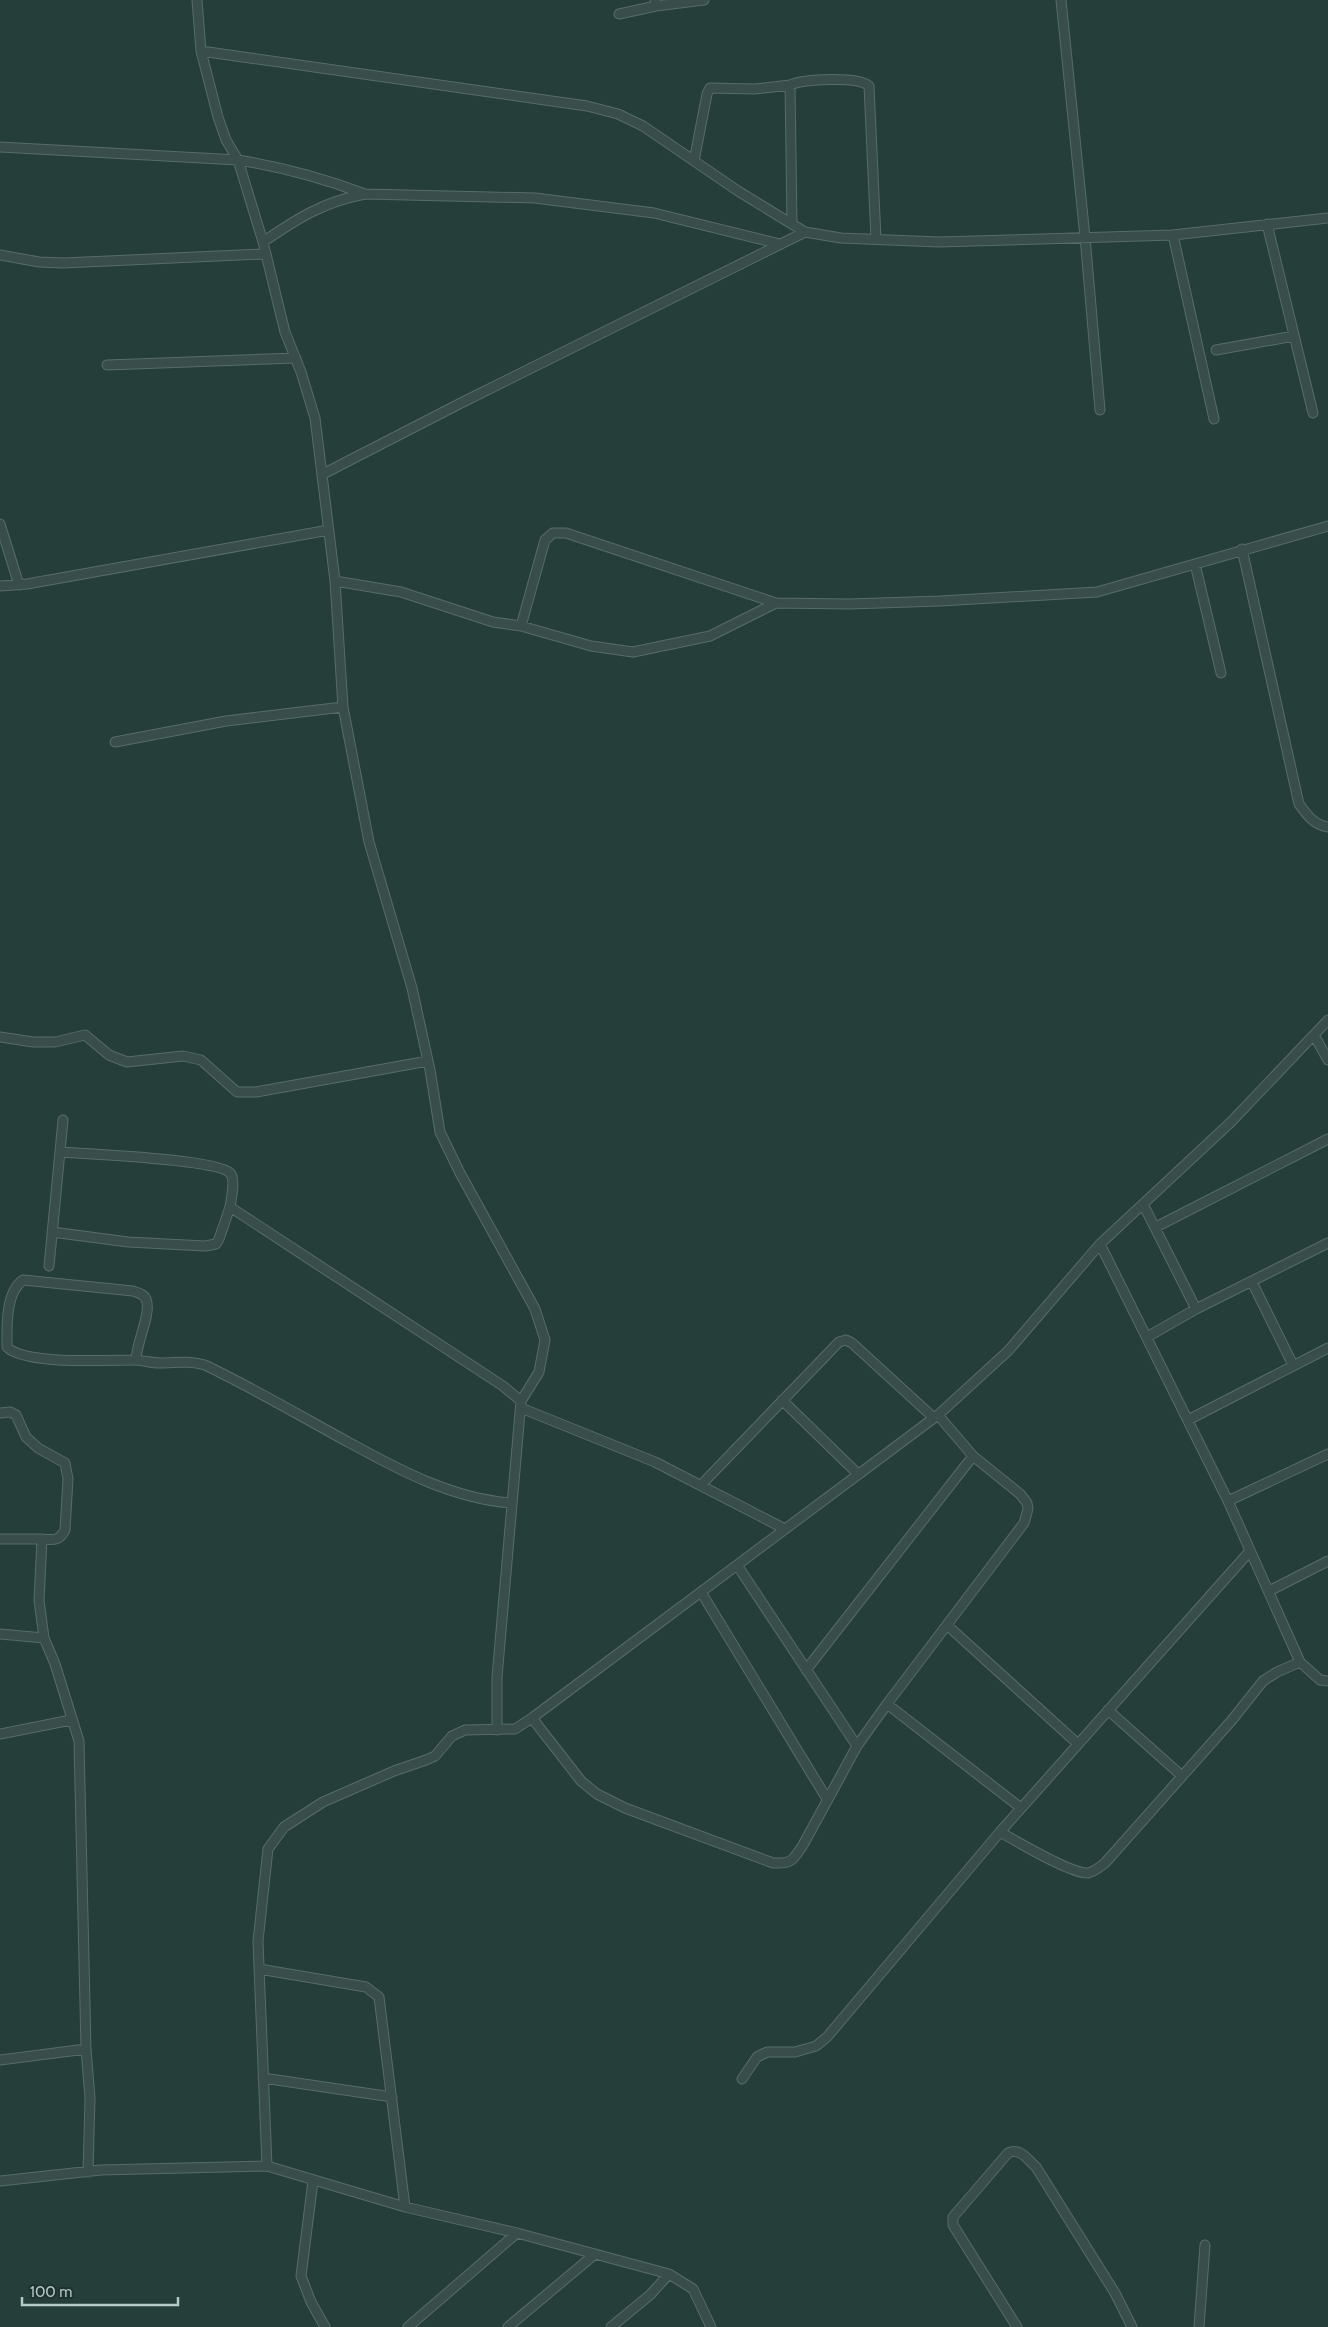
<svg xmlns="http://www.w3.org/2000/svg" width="1328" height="2327" viewBox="0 0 1328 2327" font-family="Cabin,sans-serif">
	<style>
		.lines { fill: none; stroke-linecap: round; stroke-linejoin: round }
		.minor-casing { stroke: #576c68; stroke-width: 11 }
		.minor { stroke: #394e4a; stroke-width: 9 }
	</style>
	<rect width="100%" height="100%" fill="#253e39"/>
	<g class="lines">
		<defs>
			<path id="minor" d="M197,0L201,51L218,117L226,140L238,160L263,242L285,332L301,372L315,418L335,581L343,707L369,842L412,988L430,1070L440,1132L460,1173L535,1309L545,1340L539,1372L521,1401
				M655,0L656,6L704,0
				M1061,0L1085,237L1100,410
				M619,14L656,6
				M201,51L587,106L618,114L643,126L738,191L805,232L841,238L939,242L1173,235L1328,218
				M0,147L238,160C282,167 323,178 365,194
				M694,161L707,94L710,88L755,89L790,85
				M792,223L790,85C804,79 858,76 869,86L876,239
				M1267,224L1313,413
				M1173,235L1214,419
				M263,242C298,218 323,202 365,194L535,198L654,213L780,244
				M0,255L39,262L63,263L264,254
				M1216,350L1294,336
				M107,365L296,358
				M323,474L461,403L805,232
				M0,524L19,585
				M1242,549L1299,804C1307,815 1314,825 1328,827
				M1195,564L1221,673
				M335,581L401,592L493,622L521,626L591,646L633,652L710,636L776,603L849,604L940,601L1097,592L1328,526
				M0,586L27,584L329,530
				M521,626L545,540L553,533H566L776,603
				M115,742L226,721L343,707
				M1328,1020L1231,1122L1100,1244L1228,1501L1300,1662L1320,1680L1328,1681
				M1314,1035L1328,1060
				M0,1037L33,1042H55L85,1035L109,1055L127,1062L183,1056L201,1060L237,1092H256L428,1061
				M60,1152C86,1154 217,1159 230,1173C236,1179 231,1199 230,1207L503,1386L521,1401L497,1677V1730
				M1144,1206L1196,1309
				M1156,1227L1328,1139
				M52,1232L128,1242L205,1246L216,1244L219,1239L230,1207
				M49,1266L63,1120
				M1252,1282L1293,1365
				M1147,1337L1196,1309L1328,1243
				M136,1360C136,1343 152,1313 146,1299C144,1294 138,1293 133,1291L23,1280C5,1293 7,1327 7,1347C24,1365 107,1360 133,1360C142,1360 151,1363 160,1363C177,1363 187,1360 205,1365C255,1389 302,1417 350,1443C401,1471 452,1498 510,1503
				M782,1400L858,1474
				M521,1408L655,1462L785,1529
				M0,1413L10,1412L16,1415L26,1437L38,1448L65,1463L68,1479L65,1530C59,1541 54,1540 42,1539
				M1188,1420L1328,1348
				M701,1485L839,1342L846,1340L852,1343L934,1418
				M1228,1501L1328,1454
				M0,1539H42L39,1600L44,1638
				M737,1565L857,1746
				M1269,1591L1328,1561
				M701,1592L827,1799
				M948,1626L1078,1744
				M0,1634L44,1638L55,1664L79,1741L86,2049L90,2098L88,2172
				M806,1670L973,1456
				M887,1704L1021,1808
				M1108,1710L1182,1776
				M532,1718L581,1781L597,1794L625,1808L773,1863C792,1864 793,1860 803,1845L857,1746L887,1704L1024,1523L1028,1509L1027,1503L1020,1494L973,1456L938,1415
				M0,1734L71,1720
				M1000,1832C1018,1842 1071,1874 1088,1873C1094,1872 1100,1867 1105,1863L1232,1720L1263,1681L1277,1672L1300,1662
				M259,1969L366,1987L379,1997L405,2207
				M0,2060L86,2049
				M263,2078L392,2097
				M742,2079L757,2057L767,2052H795L816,2046L827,2037L1000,1832L1250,1551
				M267,2166L258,1941L268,1849L284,1827L323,1802L394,1771L426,1760L435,1756L452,1736L465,1730L515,1729L532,1718L938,1415L1008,1351L1100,1244
				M0,2181L101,2170L267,2166L405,2207L517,2233L669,2274L693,2289L711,2327
				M313,2181L301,2276L311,2302L325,2327
				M408,2327L517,2233
				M508,2327L595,2254
				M611,2327L650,2295L669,2274
				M1017,2327L953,2225V2217L1008,2153C1020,2147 1028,2160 1036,2167L1115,2293L1132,2327
				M1199,2327L1205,2245"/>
		</defs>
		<use href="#minor" class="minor-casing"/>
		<use href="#minor" class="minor"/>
	</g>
	<path d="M22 2297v8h156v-8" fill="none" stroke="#b5c9c6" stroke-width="2.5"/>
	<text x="30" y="2297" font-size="15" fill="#b5c9c6" stroke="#1e332f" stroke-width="4" paint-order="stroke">100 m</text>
</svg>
